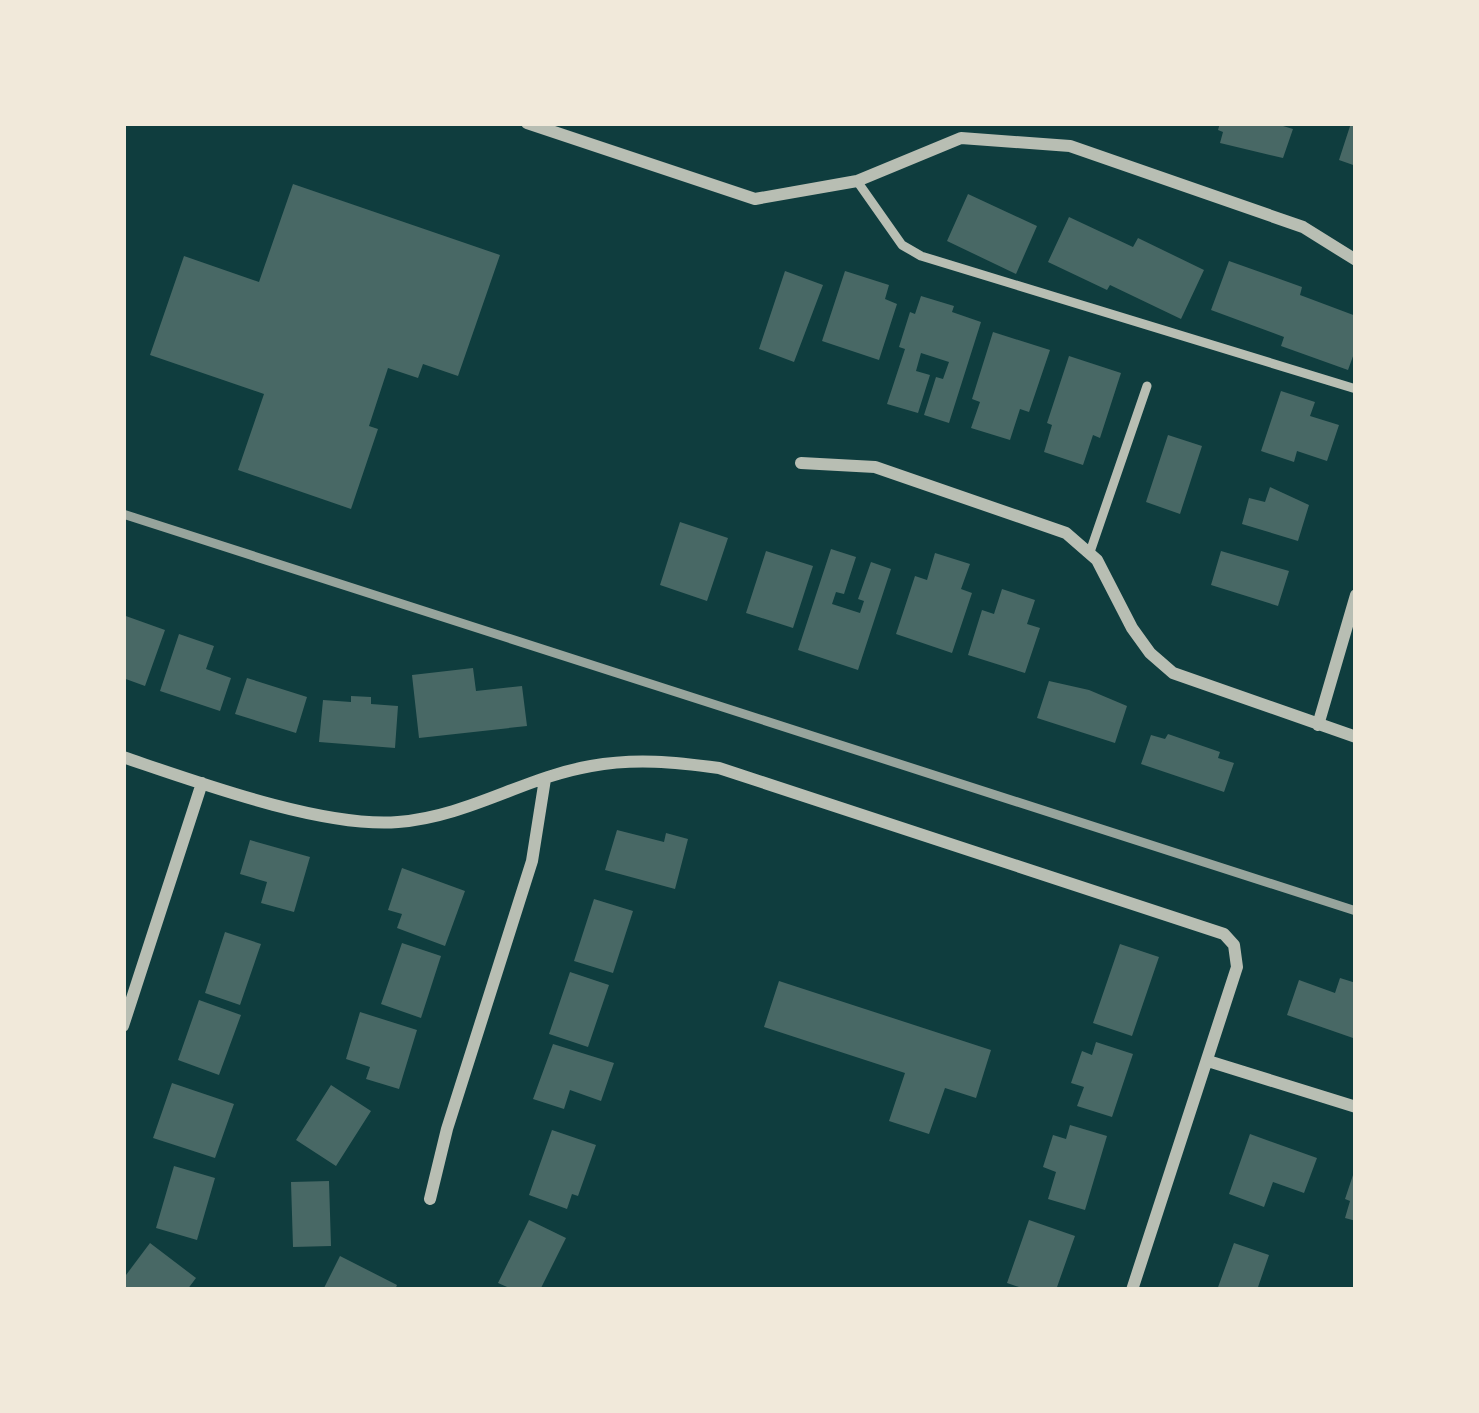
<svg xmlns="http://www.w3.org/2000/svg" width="1479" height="1413" viewBox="0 0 1479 1413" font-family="Karla,sans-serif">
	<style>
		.building { fill: #486865 }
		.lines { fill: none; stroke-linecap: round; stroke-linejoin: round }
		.service { stroke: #b8beb3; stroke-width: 9 }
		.minor { stroke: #b8beb3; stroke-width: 12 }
		.rail { stroke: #97a49c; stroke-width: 9 }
	</style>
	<rect width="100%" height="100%" fill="#0f3d3e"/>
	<path class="building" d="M1220,123H1273L1293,129L1283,158L1220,143L1223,132L1218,130Z
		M1351,123H1356V166L1339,160Z
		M293,184L500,255L458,376L423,364L418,378L388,368L369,426L378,429L351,509L238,470L264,394L150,355L184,256L259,282Z
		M968,194L1037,226L1016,274L947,241Z
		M1069,217L1133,247L1138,238L1204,270L1181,319L1110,285L1107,290L1048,262Z
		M1229,261L1302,287L1300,295L1356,316V348L1348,370L1281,346L1284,337L1211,310Z
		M785,271L823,285L794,362L759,349Z
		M845,271L889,285L885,299L897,304L879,360L822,341Z
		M921,296L954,306L952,312L981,322L949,423L924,415L936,377L943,379L949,362L921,353L916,371L930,375L918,413L887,404L905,349L899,347L910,312L915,314Z
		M993,332L1050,350L1029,412L1020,409L1010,440L971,428L980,402L972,399Z
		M1069,356L1121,373L1100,438L1093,435L1083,465L1044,452L1052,425L1047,423Z
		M1281,391L1315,402L1310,416L1339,425L1327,461L1297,451L1294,462L1261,451Z
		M1168,435L1202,446L1180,514L1146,502Z
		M1270,487L1309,505L1298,541L1242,524L1249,498L1265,502Z
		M680,522L728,538L707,601L660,585Z
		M831,549L856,557L844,594L836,592L832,604L860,613L864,601L858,599L871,562L891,569L858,670L798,650Z
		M766,551L813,566L793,628L746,613Z
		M1221,551L1289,571L1278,606L1211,585Z
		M935,553L970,564L961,589L972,593L952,653L896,634L915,576L927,580Z
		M1002,589L1035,600L1027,624L1040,628L1025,673L968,655L982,610L994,614Z
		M123,615L165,630L145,686L123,678Z
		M179,634L214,646L206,669L231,678L220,711L160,691Z
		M473,668L476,691L522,686L527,726L419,738L412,675Z
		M247,678L307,697L296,733L235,714Z
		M1049,681L1089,690L1127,706L1115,743L1037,718Z
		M351,696L371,697V704L398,706L395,748L319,742L323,700L351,702Z
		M1168,734L1220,752L1218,758L1234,763L1224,792L1141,764L1151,735L1165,739Z
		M617,830L664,842L666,833L688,839L675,889L605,870Z
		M250,840L310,857L294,912L261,903L267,882L240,874Z
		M402,868L465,891L445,946L397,928L402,914L388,910Z
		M594,899L633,911L613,973L574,961Z
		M225,932L261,944L240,1005L205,993Z
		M402,943L441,956L421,1018L381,1004Z
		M1120,944L1159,957L1132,1036L1093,1023Z
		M570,972L609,985L588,1047L549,1034Z
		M1340,978L1356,983L1353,1038L1287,1015L1299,980L1335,993Z
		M779,981L991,1050L976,1098L945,1088L929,1134L889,1121L905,1073L764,1027Z
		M199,1000L241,1015L219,1075L178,1060Z
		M360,1012L417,1030L399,1089L366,1079L370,1067L346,1059Z
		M1096,1042L1133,1054L1112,1117L1077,1106L1084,1087L1071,1083L1082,1051L1092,1055Z
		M553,1044L614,1063L601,1101L570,1090L564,1109L533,1099Z
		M172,1083L234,1104L215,1158L153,1138Z
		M331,1085L371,1111L336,1166L296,1140Z
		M1070,1125L1107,1136L1085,1210L1048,1199L1056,1172L1043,1167L1053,1135L1066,1139Z
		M552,1130L596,1145L578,1196L572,1194L567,1209L529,1195Z
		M1250,1134L1317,1158L1304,1193L1273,1182L1264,1207L1229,1194Z
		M174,1166L215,1178L197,1240L156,1228Z
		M1356,1166V1221L1345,1218L1350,1201L1345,1199Z
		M329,1181L331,1246L293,1247L291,1182Z
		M529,1220L566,1238L540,1290H514L498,1283Z
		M1029,1220L1075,1236L1056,1290H1028L1007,1283Z
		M150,1243L196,1278L187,1290H123V1279Z
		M1234,1243L1269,1255L1257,1290H1217Z
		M340,1256L397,1285L395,1290H323Z"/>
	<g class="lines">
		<path class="service" d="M857,181L902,245L921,256L1356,389
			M1090,552L1147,386"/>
		<path class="minor" d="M527,123L755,199L857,181L961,138L1070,146L1303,227L1356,260
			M801,463L875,467L1066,533L1097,560L1132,628L1150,653L1173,673L1356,737
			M1318,725L1356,595
			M123,757C197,782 322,828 398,822C467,817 525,777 591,766C635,758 675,762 719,768L1224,934L1234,945L1237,967L1132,1290
			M123,1026L202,783
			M1208,1061L1356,1107
			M430,1199L447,1129L532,861L545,779"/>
		<path class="rail" d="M123,514L1356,911"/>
	</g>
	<rect width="1479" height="1413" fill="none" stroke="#f1e9da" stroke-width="252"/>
</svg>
